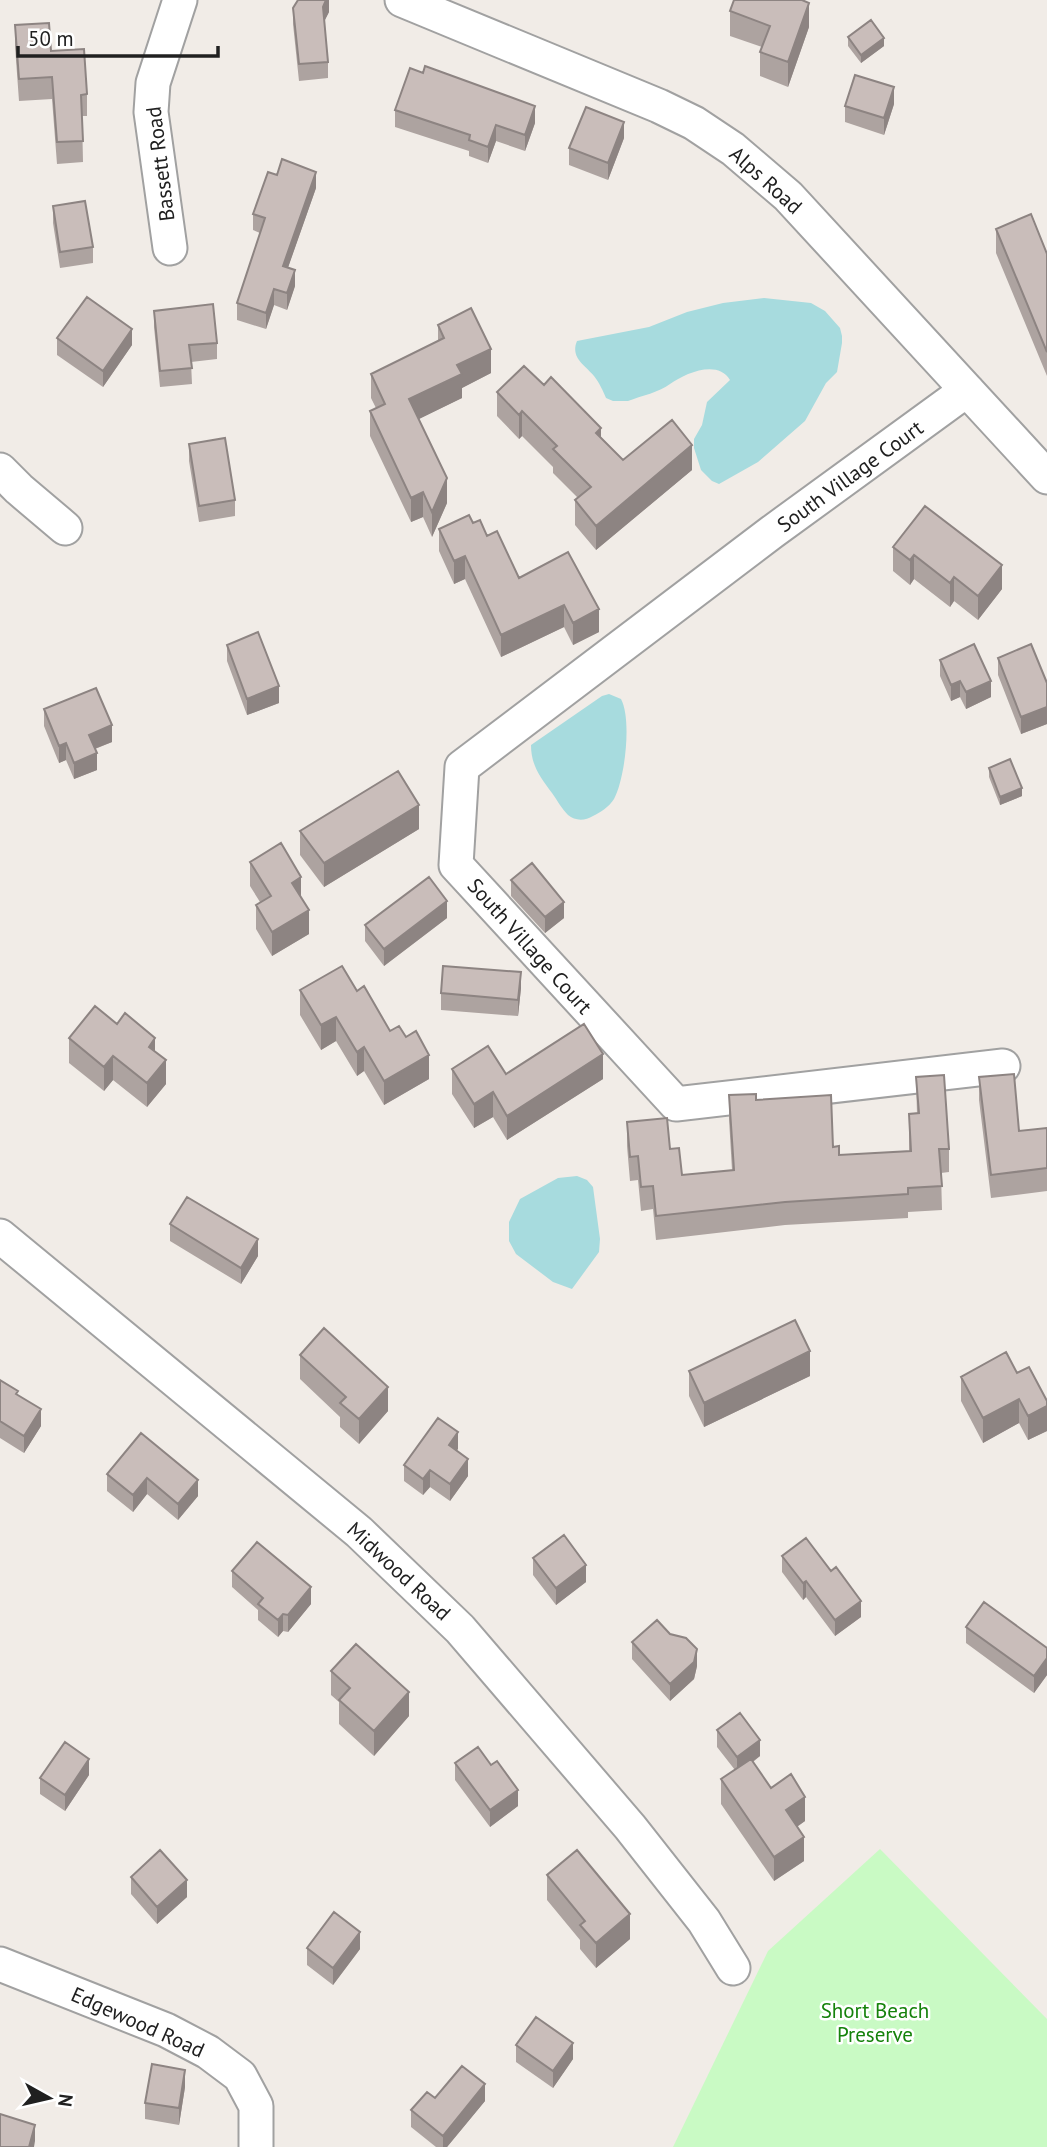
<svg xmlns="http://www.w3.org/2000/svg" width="1047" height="2147" viewBox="0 0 1047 2147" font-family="'PT Sans',sans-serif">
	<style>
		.park { fill: #c9fac4 }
		.water { fill: #a7dbde }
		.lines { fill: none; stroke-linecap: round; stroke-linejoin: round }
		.minor-casing { stroke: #a1a1a1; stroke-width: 37 }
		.minor { stroke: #fff; stroke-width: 33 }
		.wall { fill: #ada3a0 }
		.shaded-wall { fill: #8d8482 }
		.building { fill: #c9bdba; stroke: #8d8482; stroke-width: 2 }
		.labels { text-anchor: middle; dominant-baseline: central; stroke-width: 5; stroke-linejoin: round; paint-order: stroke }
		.street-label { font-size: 21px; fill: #202020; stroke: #fff }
		.park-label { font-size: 21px; fill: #15820b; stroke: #fff }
	</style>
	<rect width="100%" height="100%" fill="#f1ece7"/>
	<path class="park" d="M880,1849L1047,2019V2147H673L768,1951Z"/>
	<path class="water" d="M764,298L811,303L825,311L840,328L842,336V343L837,372L826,383L805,421L758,462L719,484L712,481L701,470L694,448V439L702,425L707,402L730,380C718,359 685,373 670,384C660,392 641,396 628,401H613L606,398C603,391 599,382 594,376C585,365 570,358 577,341L649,327L687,312L723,303Z
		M609,694L621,699C632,719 625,779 614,799C609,807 601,812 593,816C585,821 575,821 568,815C562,809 557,800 552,793C540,777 531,765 531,745L602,696Z
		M577,1176L587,1180L593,1187L600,1239L599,1252L572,1289L553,1282L516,1254L509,1241V1222L520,1199L558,1178Z"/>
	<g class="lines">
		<defs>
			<path id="minor" d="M402,0L659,106L694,123L733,149L788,196L1047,477
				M170,248L151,112L153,83L180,0
				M967,390L772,532L462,767L456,865L676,1104L1003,1066
				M0,470L19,489L65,528
				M0,1236L359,1532L460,1629L630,1827L704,1921L733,1968
				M0,1964L166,2030L208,2052L240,2076L256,2106V2147"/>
		</defs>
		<use href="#minor" class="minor-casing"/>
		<use href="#minor" class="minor"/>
	</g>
	<path class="wall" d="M329,0V12L324,21L328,62V78L299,81L293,24V8Z
		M730,11L809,27L788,87L760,76V52L762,47L730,36Z
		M15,25L51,51L87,94V116H82L83,162L57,164L52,99L19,101L15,46Z
		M848,37L884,46L861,63L848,46Z
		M894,104L884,135L845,122V106Z
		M395,110L535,123L525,151L496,141L488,163L469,156V151L395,127Z
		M624,138L608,180L569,165V148Z
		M316,188L288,267L295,286L287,310L274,305L266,329L237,320V303L260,233L253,230V214Z
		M53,206L93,247V263L60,268L53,223Z
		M996,229L1047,254V376L996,253Z
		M154,311L217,343V359L191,362L192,384L160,387L154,327Z
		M438,325L491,373L462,388V398L418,419L447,503L432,537L423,517L411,522L370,436V411L376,408L371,398V374L438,342Z
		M57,338L132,345L103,387L57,355Z
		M544,385L601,437L623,460L692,470L596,550L575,525V500L578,498L553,473V467L522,436L519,439L497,416V392Z
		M189,444L235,500V516L199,522L189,461Z
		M473,523L487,536L519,578L599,609V632L573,645L564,627L501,657L465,579L454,584L439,551V529Z
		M893,547L1002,589L978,620L954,601L950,607L914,579L910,585L893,571Z
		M227,645L279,703L247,715L227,661Z
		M998,658L1047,683V724L1021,734L998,675Z
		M940,660L991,697L966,709L960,697L951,701L940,676Z
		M44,709L112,742L95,749L97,770L74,779L66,760L59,763L44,726Z
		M989,768L1022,796L1000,805L989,777Z
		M419,829L324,887L300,855V831Z
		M250,862L301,897L309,934L272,956L256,929V905L260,902L250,886Z
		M511,880L564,918L545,933L511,896Z
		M447,918L384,966L365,941V925Z
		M521,988L518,1016L441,1010V993Z
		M300,990L357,991L429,1079L384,1105L364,1071L357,1076L336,1041L321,1050L300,1015Z
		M69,1038L155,1052L166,1084L147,1107L113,1080L104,1091L69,1063Z
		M452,1069L506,1074L603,1079L507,1140L493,1117L474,1128L452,1094Z
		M916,1077L949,1149V1172L941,1173L942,1210L908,1212V1218L785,1225L656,1240L653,1209L641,1211L638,1180L630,1181L627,1146V1122L670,1149L682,1175L732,1170L729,1119V1095L756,1100L833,1147L839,1155L909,1151V1114H917Z
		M979,1077L1019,1131L1047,1128V1191L991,1198L979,1100Z
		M170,1224L258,1256L241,1284L170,1241Z
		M300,1355L388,1411L359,1444L340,1427V1417L300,1379Z
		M689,1371L810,1376L704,1427L689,1396Z
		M1017,1373L1047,1401V1431L1028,1440L1019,1423L983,1443L961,1401V1377Z
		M0,1380L18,1396L41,1426L24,1453L0,1438Z
		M458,1449L456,1450L468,1476L450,1501L430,1487L423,1495L404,1481V1465Z
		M107,1474L198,1480V1496L178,1520L147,1494L133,1512L107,1491Z
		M782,1556L861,1617L835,1636L806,1597L803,1600L782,1572Z
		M533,1558L586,1582L556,1605L533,1575Z
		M232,1571L311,1604L288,1632L283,1631L278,1637L258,1620V1610L232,1587Z
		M966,1627L1047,1648V1675L1034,1693L966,1643Z
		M632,1642L697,1666L694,1679L670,1701L632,1659Z
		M331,1671L409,1716L374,1756L339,1724V1702L331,1695Z
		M717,1730L760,1756L753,1762L771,1788L805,1821L797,1827L804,1861L774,1881L721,1804V1779L735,1770L717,1747Z
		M455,1763L491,1765L518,1806L490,1827L455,1780Z
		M89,1775L65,1811L40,1794V1778Z
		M547,1875L630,1939L596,1968L580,1949V1940L547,1900Z
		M131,1877L187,1897L157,1924L131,1894Z
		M307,1948L360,1949L333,1985L307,1965Z
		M516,2045L573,2059L553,2088L516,2062Z
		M185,2087L179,2125L145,2119V2103Z
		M435,2098L485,2101L447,2147H436L411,2127V2110Z"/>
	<path class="shaded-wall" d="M326,0H329V12L323,24V7Z
		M809,3V27L788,87V62Z
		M884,38V46L861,63V55Z
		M894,87V104L884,135V118Z
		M535,106V123L525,151V135Z
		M624,122V138L608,180V163Z
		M496,125V141L488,163V147Z
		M316,172V188L283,282V266Z
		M295,270V286L287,310V293Z
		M274,289V305L266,329V313Z
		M132,329V345L103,387V371Z
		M491,349V373L462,388V398L409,424V399L457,365Z
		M522,411V436L519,439V415Z
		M601,428V452L596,433Z
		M692,445V470L596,550V526Z
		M447,478V503L432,537V512Z
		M423,492V517L411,522V498Z
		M914,555V579L910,585V560Z
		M465,556V579L454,584V561Z
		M1002,565V589L978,620V596Z
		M954,577V601L950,607V583Z
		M564,605V627L501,657V635Z
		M599,609V632L573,645V623Z
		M960,681V697L951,701V685Z
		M991,681V697L966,709V692Z
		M279,686V703L247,715V699Z
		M1047,707V724L1021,734V717Z
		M112,725V742L89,751V735Z
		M66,743V760L59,763V746Z
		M97,753V770L74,779V763Z
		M1022,788V796L1000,805V797Z
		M419,805V829L324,887V863Z
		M301,877V901L292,883Z
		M447,901V918L384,966V949Z
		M564,902V918L545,933V917Z
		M309,910V934L272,956V932Z
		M521,972V988L518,1016V1000Z
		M336,1017V1041L321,1050V1025Z
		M155,1038V1062L149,1047Z
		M364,1047V1071L357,1076V1052Z
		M603,1054V1079L507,1140V1116Z
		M429,1055V1079L384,1105V1081Z
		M113,1056V1080L104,1091V1067Z
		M166,1060V1084L147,1107V1083Z
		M493,1092V1117L474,1128V1104Z
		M258,1239V1256L241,1284V1268Z
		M810,1351V1376L704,1427V1403Z
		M388,1387V1411L359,1444V1419Z
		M1019,1399V1423L983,1443V1418Z
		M1047,1406V1431L1028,1440V1416Z
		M41,1409V1426L24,1453V1436Z
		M458,1432V1449L449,1461V1445Z
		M468,1459V1476L450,1501V1484Z
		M430,1470V1487L423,1495V1479Z
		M147,1478V1494L133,1512V1495Z
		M198,1480V1496L178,1520V1504Z
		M586,1565V1582L556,1605V1588Z
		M806,1581V1597L803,1600V1583Z
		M311,1587V1604L288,1632V1615Z
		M861,1601V1617L835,1636V1620Z
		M283,1614V1631L278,1637V1620Z
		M697,1649V1666L694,1679L670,1701V1684Z
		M1047,1658V1675L1034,1693V1676Z
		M409,1692V1716L374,1756V1731Z
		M760,1740V1756L737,1773V1757Z
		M89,1759V1775L65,1811V1795Z
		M518,1790V1806L490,1827V1810Z
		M805,1797V1821L786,1834V1810Z
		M804,1837V1861L774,1881V1857Z
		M187,1880V1897L157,1924V1907Z
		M630,1914V1939L596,1968V1943Z
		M360,1932V1949L333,1985V1968Z
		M573,2043V2059L553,2088V2071Z
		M185,2070V2087L179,2125V2108Z
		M485,2084V2101L447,2147H443V2136Z
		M35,2125V2141L34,2147H29Z"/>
	<path class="building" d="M298,0H326L323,7L328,62L299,64L293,8Z
		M734,0H802L809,3L788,62L760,52L770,26L730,11Z
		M871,20L884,38L861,55L848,37Z
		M49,23L51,51L84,49L87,94L81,95L83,141L57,142L52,77L19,79L15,25Z
		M425,66L535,106L525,135L496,125L488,147L469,140L470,135L395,110L410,68L423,73Z
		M855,75L894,87L884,118L845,106Z
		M586,107L624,122L608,163L569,148Z
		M282,159L316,172L283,266L295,270L287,293L274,289L266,313L237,303L265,218L253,214L268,172L277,175Z
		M85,201L93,247L60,252L53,206Z
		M1031,214L1047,254V352L996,229Z
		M87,297L132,329L103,371L57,338Z
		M213,304L217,343L189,345L192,368L160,371L154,311Z
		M471,308L491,349L457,365L462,374L409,399L447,478L432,512L423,492L411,498L370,411L385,404L371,374L444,338L438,325Z
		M524,366L544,385L551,377L601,428L596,433L623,460L672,420L692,445L596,526L575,500L591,487L553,449L557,446L522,411L519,415L497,392Z
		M225,438L235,500L199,506L189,444Z
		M925,506L1002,565L978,596L954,577L950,583L914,555L910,560L893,547Z
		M469,515L473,523L480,520L487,536L497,531L519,578L568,552L599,609L573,623L564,605L501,635L465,556L454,561L439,529Z
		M258,632L279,686L247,699L227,645Z
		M974,644L991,681L966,692L960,681L951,685L940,660Z
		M1031,644L1047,683V707L1021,717L998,658Z
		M96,688L112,725L89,735L97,753L74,763L66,743L59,746L44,709Z
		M1010,759L1022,788L1000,797L989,768Z
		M398,771L419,805L324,863L300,831Z
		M281,843L301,877L292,883L309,910L272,932L256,905L271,896L250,862Z
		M532,863L564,902L545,917L511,880Z
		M429,877L447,901L384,949L365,925Z
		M342,966L357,991L364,986L390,1031L399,1026L406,1037L416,1031L429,1055L384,1081L364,1047L357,1052L336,1017L321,1025L300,990Z
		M443,966L521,972L518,1000L441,993Z
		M95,1006L117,1024L125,1013L155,1038L149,1047L166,1060L147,1083L113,1056L104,1067L69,1038Z
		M584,1024L603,1054L507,1116L493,1092L474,1104L452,1069L488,1046L506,1074Z
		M1014,1074L1019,1131L1047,1128V1168L991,1175L979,1077Z
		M944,1075L949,1149H939L942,1186L908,1188V1194L785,1202L656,1216L653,1186L641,1187L638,1156L630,1157L627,1122L667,1118L670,1149L679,1148L682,1175L734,1170L729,1095L756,1094V1100L831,1095L833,1147L839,1146V1155L911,1151L909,1114L919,1113L916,1077Z
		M187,1197L258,1239L241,1268L170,1224Z
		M795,1320L810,1351L704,1403L689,1371Z
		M324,1328L388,1387L359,1419L340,1403L346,1397L300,1355Z
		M1006,1352L1017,1373L1029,1367L1047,1401V1406L1028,1416L1019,1399L983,1418L961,1377Z
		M0,1380L18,1391L16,1394L41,1409L24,1436L0,1421Z
		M438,1418L458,1432L449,1445L468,1459L450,1484L430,1470L423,1479L404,1465Z
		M141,1433L198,1480L178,1504L147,1478L133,1495L107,1474Z
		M564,1535L586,1565L556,1588L533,1558Z
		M806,1538L831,1571L836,1567L861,1601L835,1620L806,1581L803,1583L782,1556Z
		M257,1542L311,1587L288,1615L283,1614L278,1620L258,1604L263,1598L232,1571Z
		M984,1602L1047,1648V1658L1034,1676L966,1627Z
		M657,1620L670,1634L686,1638L697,1649L694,1662L670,1684L632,1642Z
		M356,1644L409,1692L374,1731L339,1700L350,1688L331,1671Z
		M740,1713L760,1740L737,1757L717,1730Z
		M65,1742L89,1759L65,1795L40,1778Z
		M478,1747L491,1765L497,1761L518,1790L490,1810L455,1763Z
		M751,1759L771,1788L791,1774L805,1797L786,1810L804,1837L774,1857L721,1779Z
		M160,1850L187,1880L157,1907L131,1877Z
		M577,1850L630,1914L596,1943L580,1925L585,1921L547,1875Z
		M334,1912L360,1932L333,1968L307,1948Z
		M536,2017L573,2043L553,2071L516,2045Z
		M152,2064L185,2070L179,2108L145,2103Z
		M462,2066L485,2084L443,2136L411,2110L427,2092L435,2098Z
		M0,2114L35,2125L29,2147H0Z"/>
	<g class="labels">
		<g class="street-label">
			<text transform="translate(160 164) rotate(-97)">Bassett Road</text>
			<text transform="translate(766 180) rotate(42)">Alps Road</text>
			<text transform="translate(850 476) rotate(-36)">South Village Court</text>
			<text transform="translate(530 946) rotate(48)">South Village Court</text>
			<text transform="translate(399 1571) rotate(43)">Midwood Road</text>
			<text transform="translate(138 2022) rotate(24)">Edgewood Road</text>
		</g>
		<g class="park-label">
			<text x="875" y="2010">Short Beach<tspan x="875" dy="24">Preserve</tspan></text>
		</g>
	</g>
	<g transform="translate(49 2098) rotate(98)" stroke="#ffffff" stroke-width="5" paint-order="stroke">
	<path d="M0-5L12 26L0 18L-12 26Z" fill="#202020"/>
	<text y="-10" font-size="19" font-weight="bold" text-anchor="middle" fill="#202020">N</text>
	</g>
	<path d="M18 46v10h200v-10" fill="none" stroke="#202020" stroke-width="3.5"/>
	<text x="28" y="46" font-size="21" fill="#202020" stroke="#ffffff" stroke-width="5" paint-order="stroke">50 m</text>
</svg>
